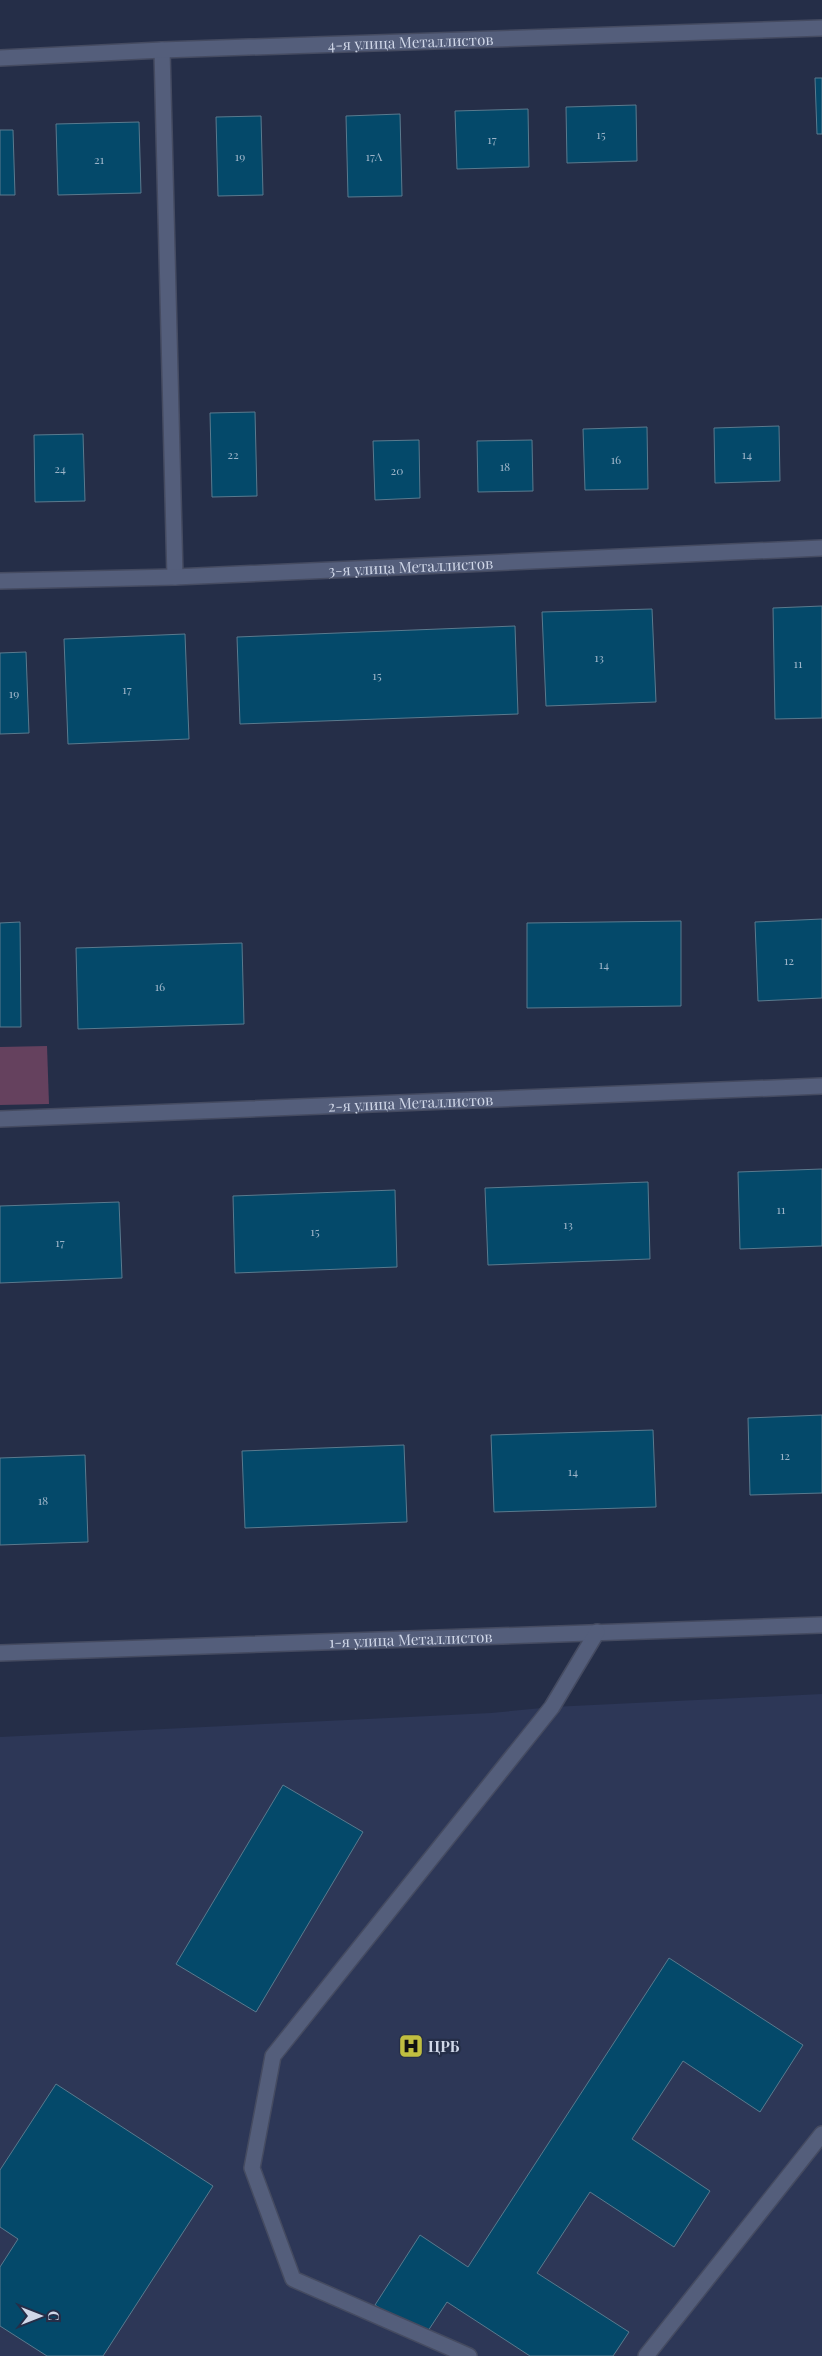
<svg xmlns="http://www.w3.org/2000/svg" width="822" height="2356" viewBox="0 0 822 2356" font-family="'Playfair Display',serif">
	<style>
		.built { fill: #2d3757 }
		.green { fill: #65415e }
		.building { fill: #04496a; stroke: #5a7a8e }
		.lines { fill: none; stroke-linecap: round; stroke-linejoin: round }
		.minor-casing { stroke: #454b61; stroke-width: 18 }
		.minor { stroke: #545e7b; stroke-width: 15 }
		.labels { text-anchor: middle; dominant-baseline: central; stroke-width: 4.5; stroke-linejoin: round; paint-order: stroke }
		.number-label { font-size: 12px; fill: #9db4c8 }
		.street-label { font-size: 15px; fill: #d0d7e8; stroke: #252e48 }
		.poi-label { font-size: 15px; font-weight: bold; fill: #d0d7e8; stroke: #252e48; text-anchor: start }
	</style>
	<rect width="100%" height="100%" fill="#252e48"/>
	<path class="built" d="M822,1694V2356H0V1737L491,1713L552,1707Z"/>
	<path class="green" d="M47,1046L49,1104L0,1105V1047Z"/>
	<path class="building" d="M815,78H822V134H817Z
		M636,105L637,161L567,163L566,107Z
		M528,109L529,167L457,169L455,111Z
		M400,114L402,196L348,197L346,116Z
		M261,116L263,195L218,196L216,117Z
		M139,122L141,193L58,195L56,124Z
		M0,130H13L15,195H0Z
		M255,412L257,496L212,497L210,413Z
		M779,426L780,481L715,483L714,428Z
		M647,427L648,489L585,490L583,429Z
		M83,434L85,501L35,502L34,435Z
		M419,440L420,498L375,500L373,441Z
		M532,440L533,491L478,492L477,441Z
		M822,606V718L775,719L773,608Z
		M652,609L656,702L546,706L542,612Z
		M515,626L518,714L240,724L237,637Z
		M185,634L189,739L68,744L64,639Z
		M26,652L29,733L0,734V653Z
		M822,919V998L758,1001L755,922Z
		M681,921V1006L527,1008V923Z
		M20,922L21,1027H0V923Z
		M242,943L244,1024L78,1029L76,948Z
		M822,1169V1246L740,1249L738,1172Z
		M648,1182L650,1259L488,1265L485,1188Z
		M395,1190L397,1267L235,1273L233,1196Z
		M119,1202L122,1278L0,1283V1206Z
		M822,1415V1493L750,1495L748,1418Z
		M653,1430L656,1507L494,1512L491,1435Z
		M404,1445L407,1522L245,1528L242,1451Z
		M85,1455L88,1542L0,1545V1458Z
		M283,1785L363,1832L256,2012L176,1964Z
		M669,1958L803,2045L760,2112L683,2061L632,2139L710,2191L674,2247L590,2192L537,2273L629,2332L613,2356H530L447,2302L424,2337L375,2305L420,2235L468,2267Z
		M56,2084L213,2186L103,2356H47L0,2326V2267L18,2239L0,2227V2170Z"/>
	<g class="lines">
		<defs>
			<g id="minor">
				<path d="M162,50L175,577"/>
				<path id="s1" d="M0,58L162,50L822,28"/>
				<path id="s2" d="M0,581L175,577L822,548"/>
				<path id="s3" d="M0,1119L822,1086"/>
				<path id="s4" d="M0,1653L822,1625"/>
				<path d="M469,2356L293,2279L252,2168L273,2056L552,1707L597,1632"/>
				<path d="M646,2356L822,2134"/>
			</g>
		</defs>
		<use href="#minor" class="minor-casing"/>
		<use href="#minor" class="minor"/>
	</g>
	<defs>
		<symbol id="hospital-square" viewBox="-11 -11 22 22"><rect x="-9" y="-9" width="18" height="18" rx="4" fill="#c0be40" stroke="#252e48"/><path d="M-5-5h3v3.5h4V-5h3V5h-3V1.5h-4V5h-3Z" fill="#111"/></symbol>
	</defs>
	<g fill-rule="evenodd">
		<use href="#hospital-square" x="397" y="2032" width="28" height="28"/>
	</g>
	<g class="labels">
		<g class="number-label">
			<text x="601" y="134">15</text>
			<text x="492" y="139">17</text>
			<text x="240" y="156">19</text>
			<text x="374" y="156">17А</text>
			<text x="99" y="159">21</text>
			<text x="233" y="454">22</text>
			<text x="747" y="454">14</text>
			<text x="616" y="459">16</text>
			<text x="505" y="466">18</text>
			<text x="60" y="468">24</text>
			<text x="397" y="470">20</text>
			<text x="599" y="657">13</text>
			<text x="798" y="663">11</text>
			<text x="377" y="675">15</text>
			<text x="127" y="689">17</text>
			<text x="14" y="693">19</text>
			<text x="789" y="960">12</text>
			<text x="604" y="964">14</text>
			<text x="160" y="986">16</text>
			<text x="781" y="1209">11</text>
			<text x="568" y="1224">13</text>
			<text x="315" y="1231">15</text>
			<text x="60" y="1242">17</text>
			<text x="785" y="1455">12</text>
			<text x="573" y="1471">14</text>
			<text x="43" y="1500">18</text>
		</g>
		<g class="street-label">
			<text stroke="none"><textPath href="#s1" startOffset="411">4-я улица Металлистов</textPath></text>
			<text stroke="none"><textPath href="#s2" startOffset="411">3-я улица Металлистов</textPath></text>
			<text stroke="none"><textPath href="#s3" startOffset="411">2-я улица Металлистов</textPath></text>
			<text stroke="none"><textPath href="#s4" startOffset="411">1-я улица Металлистов</textPath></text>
		</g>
		<g class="poi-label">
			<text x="428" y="2046">ЦРБ</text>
		</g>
	</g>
	<g transform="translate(40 2316) rotate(90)" stroke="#252e48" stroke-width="4" paint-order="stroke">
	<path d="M0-4L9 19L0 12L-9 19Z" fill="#d0d7e8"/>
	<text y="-8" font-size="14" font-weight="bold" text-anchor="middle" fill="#d0d7e8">С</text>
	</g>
</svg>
